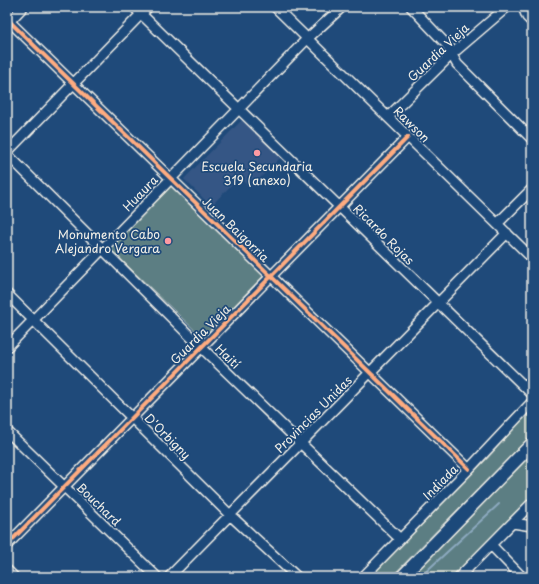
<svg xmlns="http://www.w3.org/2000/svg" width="539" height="584" viewBox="0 0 539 584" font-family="'Playpen Sans',sans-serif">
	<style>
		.built { fill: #365785 }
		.green { fill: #5b7e83; stroke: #a8b8b6 }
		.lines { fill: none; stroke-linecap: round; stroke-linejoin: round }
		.stream { stroke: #8daac0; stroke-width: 2 }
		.minor-casing { stroke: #f4f1e8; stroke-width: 12 }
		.major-casing { stroke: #f4f1e8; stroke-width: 15 }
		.minor { stroke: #1f4a7a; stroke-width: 9 }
		.major { stroke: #1f4a7a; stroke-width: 12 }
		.cycleway-casing { stroke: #1f4a7a; stroke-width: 6 }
		.cycleway { stroke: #ffac80; stroke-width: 4 }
		.poi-dot { fill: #ff9aa2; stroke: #1f4a7a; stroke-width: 1.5 }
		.labels { text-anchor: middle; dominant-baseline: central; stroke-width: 3.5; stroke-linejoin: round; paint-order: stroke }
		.street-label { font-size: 12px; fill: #f4f1e8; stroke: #1f4a7a }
		.poi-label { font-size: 12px; fill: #f4f1e8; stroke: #1f4a7a }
	</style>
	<rect width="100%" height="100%" fill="#1f4a7a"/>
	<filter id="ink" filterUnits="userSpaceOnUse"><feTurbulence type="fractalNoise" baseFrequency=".025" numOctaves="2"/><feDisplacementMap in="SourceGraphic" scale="8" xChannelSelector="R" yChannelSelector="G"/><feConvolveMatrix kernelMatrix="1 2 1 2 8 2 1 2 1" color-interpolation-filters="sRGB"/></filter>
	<g filter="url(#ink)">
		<path class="built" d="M242,120L280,158L250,188L239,177L211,206L184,179Z"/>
		<path class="green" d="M171,186L264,275L203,338L110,249Z
			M532,409V434L391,577H370L486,460Z
			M532,453V499L454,577H411Z"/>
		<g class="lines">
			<path class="stream" d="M420,577L499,504"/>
			<defs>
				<path id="minor" d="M134,7L532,394
					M275,7L532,258
					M411,7L446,44L457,64L532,139
					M523,7L527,17L532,22
					M7,19L469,469
					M7,24L23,7
					M388,117L452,54L507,7
					M7,152L148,7
					M7,154L201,347L400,539
					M497,224L532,189
					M7,294L230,515L297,577
					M7,347L307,39L342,7
					M7,431L157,577
					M513,523L532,526
					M7,545L408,137
					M491,545L522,577
					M7,570L14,577
					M169,577L507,233
					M363,577L469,469L532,402
					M459,577L532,503"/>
				<path id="major" d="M402,577L532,444"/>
			</defs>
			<use href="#minor" class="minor-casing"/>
			<use href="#major" class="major-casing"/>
			<use href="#minor" class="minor"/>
			<use href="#major" class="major"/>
			<defs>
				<path id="cycleway" d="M7,19L469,469
					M7,545L408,137"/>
			</defs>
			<use href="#cycleway" class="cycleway-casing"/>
			<use href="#cycleway" class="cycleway"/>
		</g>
	</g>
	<g class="poi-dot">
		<circle cx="257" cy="153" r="4"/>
		<circle cx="168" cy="241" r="4"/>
	</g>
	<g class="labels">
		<g class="street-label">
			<text transform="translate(438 52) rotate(-43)">Guardia Vieja</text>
			<text transform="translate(412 124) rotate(45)">Rawson</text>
			<text transform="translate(140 193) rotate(-46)">Huaura</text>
			<text transform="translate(236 229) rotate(44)">Juan Baigorria</text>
			<text transform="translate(384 234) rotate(45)">Ricardo Rojas</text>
			<text transform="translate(200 334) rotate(-45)">Guardia Vieja</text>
			<text transform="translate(228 356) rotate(44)">Haití</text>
			<text transform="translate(313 414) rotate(-45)">Provincias Unidas</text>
			<text transform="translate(168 436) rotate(45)">D'Orbigny</text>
			<text transform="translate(440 482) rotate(-45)">Indiada</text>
			<text transform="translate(99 504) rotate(44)">Bouchard</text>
		</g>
		<g class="poi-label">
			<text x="257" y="166">Escuela Secundaria<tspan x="257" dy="14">319 (anexo)</tspan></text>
			<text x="160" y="234" text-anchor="end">Monumento Cabo<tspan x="160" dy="14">Alejandro Vergara</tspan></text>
		</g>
	</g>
	<rect width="539" height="584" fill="none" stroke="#1f4a7a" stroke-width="24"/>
	<rect x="12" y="12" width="515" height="560" fill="none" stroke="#f4f1e8" stroke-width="1.5" filter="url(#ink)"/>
</svg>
